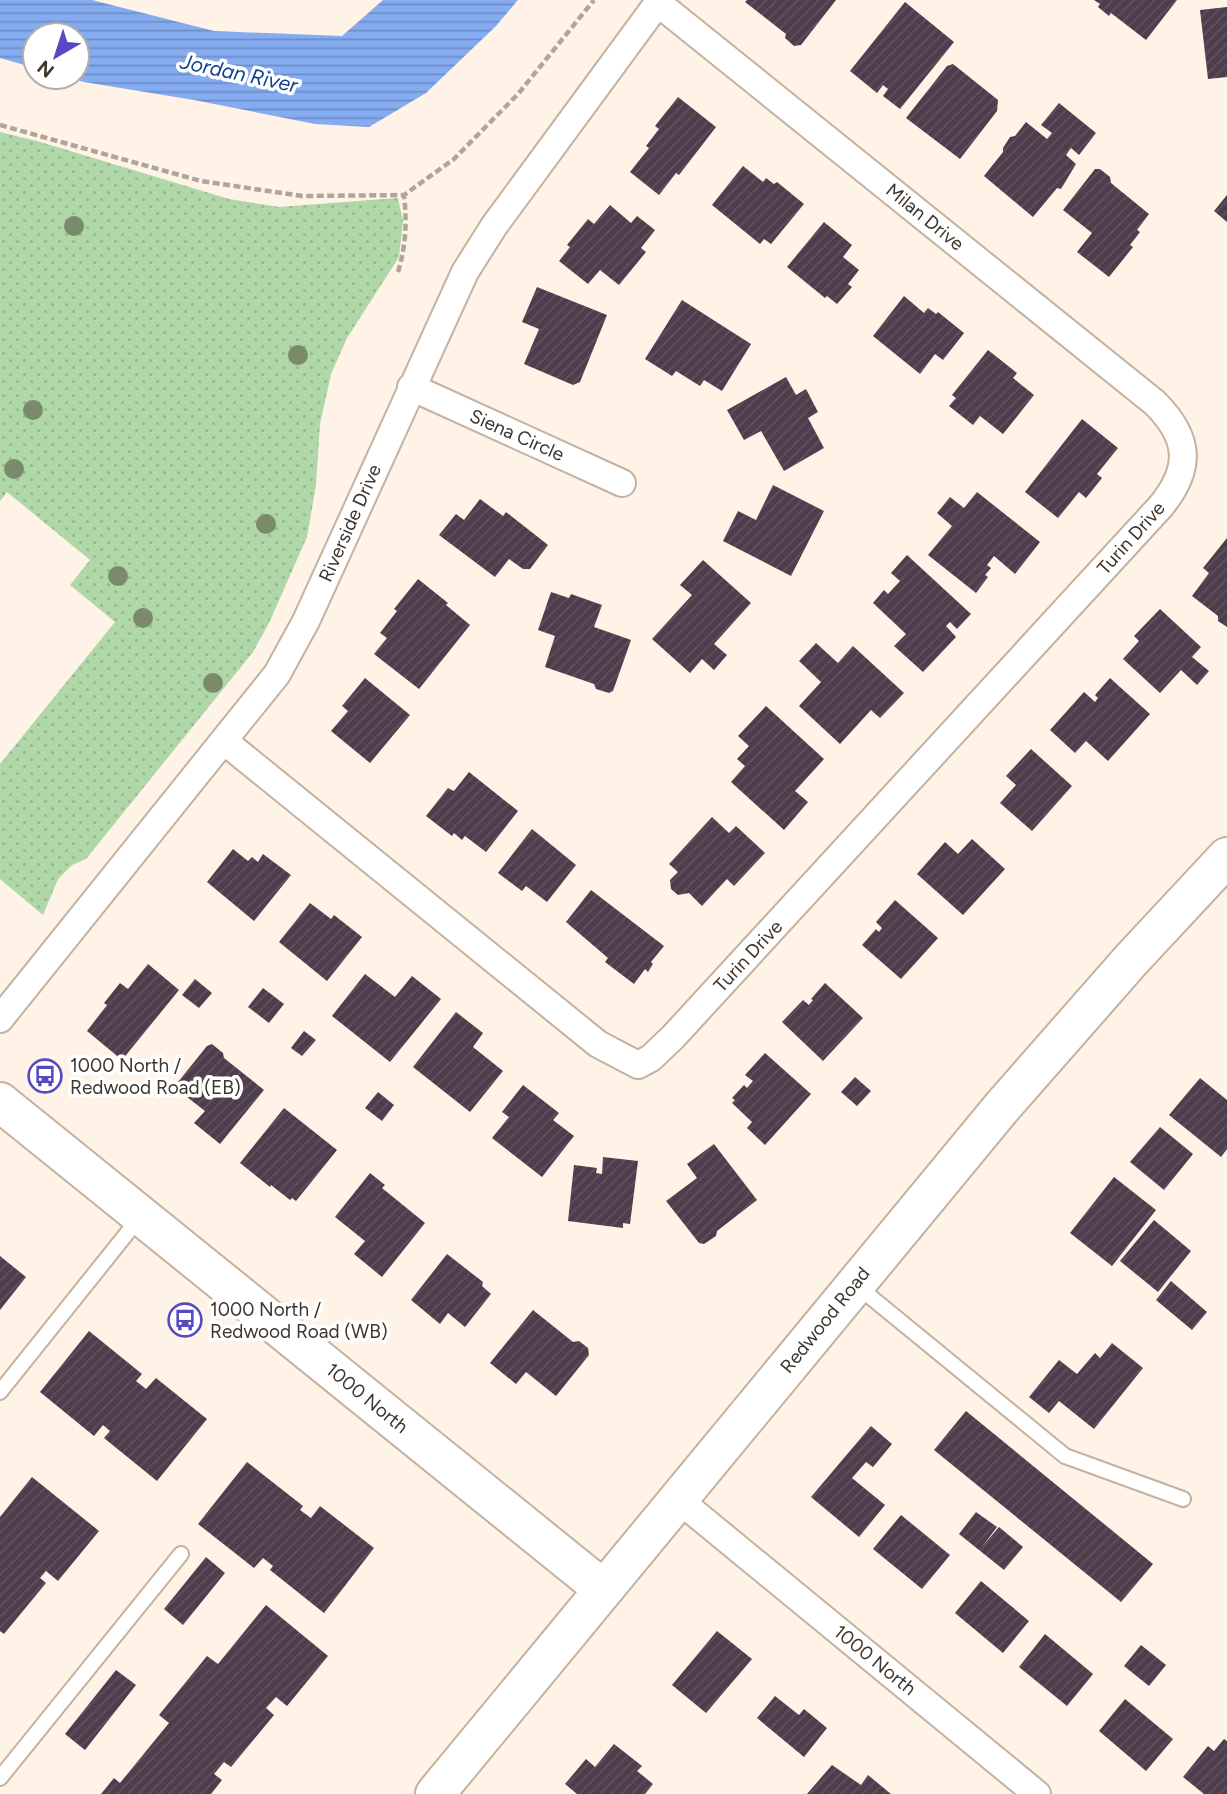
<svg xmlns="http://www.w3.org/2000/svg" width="1227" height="1794" viewBox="0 0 1227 1794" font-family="Figtree,sans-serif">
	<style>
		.green { fill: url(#green-dots) }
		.water { fill: url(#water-rules) }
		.building { fill: url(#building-hatch) }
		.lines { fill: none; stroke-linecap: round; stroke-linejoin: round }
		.lane-casing { stroke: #c5b19f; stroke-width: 18 }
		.street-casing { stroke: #c5b19f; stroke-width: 30 }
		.secondary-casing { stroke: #c5b19f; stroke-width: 42 }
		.path { stroke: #afa59a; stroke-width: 4.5; stroke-dasharray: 7 3.5; stroke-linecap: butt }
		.lane { stroke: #fff; stroke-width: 14 }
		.street { stroke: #fff; stroke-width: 26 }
		.secondary { stroke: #fff; stroke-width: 38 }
		.tree { fill: #7b8a6b }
		.labels { text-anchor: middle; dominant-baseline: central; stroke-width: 7; stroke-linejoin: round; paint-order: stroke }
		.street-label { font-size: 19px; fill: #3e362e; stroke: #fff }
		.poi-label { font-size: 19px; fill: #3e362e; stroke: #fff; text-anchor: start }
		.water-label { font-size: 21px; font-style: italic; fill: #14418f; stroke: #fff }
	</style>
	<defs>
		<pattern id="green-dots" width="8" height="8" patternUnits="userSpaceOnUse" patternTransform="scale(1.75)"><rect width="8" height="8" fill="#afd7a7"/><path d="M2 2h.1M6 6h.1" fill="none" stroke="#98b990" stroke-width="1.8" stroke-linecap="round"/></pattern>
		<pattern id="water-rules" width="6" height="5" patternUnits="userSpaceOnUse" patternTransform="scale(1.75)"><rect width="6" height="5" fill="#85acf1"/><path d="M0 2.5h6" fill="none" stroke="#6e8dc4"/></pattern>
		<pattern id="building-hatch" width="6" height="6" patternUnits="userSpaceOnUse" patternTransform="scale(1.75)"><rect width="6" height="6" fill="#4e3d4c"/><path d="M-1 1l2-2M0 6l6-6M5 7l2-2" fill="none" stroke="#60515d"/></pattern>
	</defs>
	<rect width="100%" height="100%" fill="#fff2e6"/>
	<path class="green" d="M0,132L37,141L229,199L279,207L398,198L403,221L399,257L347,338L331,374L320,424L316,485L307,537L269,623L253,652L86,859L72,865L58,879L43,915L0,879V764L115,622L70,585L90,560L7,492L0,501Z"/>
	<path class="water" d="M0,0H92L214,31L342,36L383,0H518L496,26L426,93L369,127L315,124L194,100L84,82L66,77H77V35H35V68L0,58Z"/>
	<path class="building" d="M747,0H836L801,45L794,46L785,38L786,34L745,2Z
		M1094,0H1177L1146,40L1111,13L1109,16L1098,7L1100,4Z
		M905,2L954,42L900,109L883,96L888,89L883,85L877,93L850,71Z
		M1227,7V77L1208,79L1200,10Z
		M953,64L998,100L997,111L960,159L906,118L947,66Z
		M678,97L716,127L679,175L676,173L659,195L630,172L649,148L646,146L659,129L655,126Z
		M1059,103L1096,133L1079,155L1071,148L1066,155L1076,164L1061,189L1057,188L1033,217L984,176L1003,152V148L1010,137L1015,136L1026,122L1047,139L1052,133L1041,125Z
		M743,166L763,182L766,178L774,184L777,182L804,204L771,244L764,239L760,244L712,205Z
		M1095,169H1100L1110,177L1111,183L1149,214L1137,230L1140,232L1130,245L1133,247L1109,277L1077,252L1092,233L1063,210Z
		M1227,195V222L1214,211Z
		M610,205L631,223L637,216L655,230L641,248L646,252L619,285L600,270L588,284L559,261L570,247L567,245L588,219L594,224Z
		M824,222L852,245L843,257L859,270L848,284L852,287L837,304L827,296L825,298L787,267Z
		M537,287L607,315L580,382L573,385L524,364L539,329L522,322Z
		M904,296L924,313L928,308L936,314L938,312L964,333L943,360L935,354L920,374L873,336Z
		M682,300L751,344L722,391L704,380L700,386L676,371L672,376L645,359Z
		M988,350L1017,373L1013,378L1034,395L1003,434L980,416L973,425L949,406L956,398L952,395Z
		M786,377L796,395L806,389L818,412L808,418L824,448L784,471L761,431L744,440L727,410Z
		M1082,419L1118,448L1097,474L1102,478L1086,498L1079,492L1058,518L1025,492Z
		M773,485L824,511L791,576L723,541L738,511L756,520Z
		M977,492L1040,542L1015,574L994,556L987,565L991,568L985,575L988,577L976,593L928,555L952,526L937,513L950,497L964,508Z
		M480,499L503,516L506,512L548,545L530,569H523L509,559L495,577L439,535L456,514L464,520Z
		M1227,538V627L1218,621V616L1192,596L1209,573L1203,568Z
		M907,555L971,614L957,629L950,622L946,626L956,637L923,672L894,646L906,634L873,603L884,590L888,594L900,581L891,573Z
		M703,560L751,603L714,644L727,655L714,670L702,659L690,673L652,639L692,595L680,585Z
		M418,579L448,603L446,605L470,625L419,689L374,654L387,638L380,633L397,611L394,609Z
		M551,592L569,598L571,594L602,605L594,627L631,640L613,691L609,693L596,689L594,684L545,667L555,636L538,630Z
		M1160,609L1201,647L1192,657L1209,671L1197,685L1181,670L1160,693L1123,659L1139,641L1134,636Z
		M816,643L838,663L853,646L904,693L880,718L871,710L840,744L799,706L821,682L799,661Z
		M365,678L410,715L370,763L331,731L348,711L342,706Z
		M1110,678L1150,714L1108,761L1086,741L1075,753L1050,730L1084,692L1095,702L1098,698L1095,695Z
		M766,706L824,759L795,791L808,802L784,830L731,782L745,766L737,759L749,746L738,736Z
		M1031,749L1072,786L1032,831L1000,803L1016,785L1006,776Z
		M469,772L518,811L486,852L465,836L462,840L454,833L452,836L426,816L448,788L454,791Z
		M712,817L729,833L736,826L765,853L734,886L727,879L702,906L689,893L678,895L671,889L670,880L678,872L669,864Z
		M532,829L576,865L547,902L526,886L522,891L498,873Z
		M972,839L1005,869L963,915L917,874L945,842L958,854Z
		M233,849L248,861L252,857L258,862L263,854L291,875L254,921L207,882Z
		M591,890L664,946L651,962L653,964L648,972L645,969L634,984L605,962L608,958L566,922Z
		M895,900L938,938L901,979L862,945L876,929L879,932L882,928L876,922Z
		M310,903L331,919L334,915L362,937L327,981L279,942Z
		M148,964L179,990L122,1060L87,1031L107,1005L104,1003L120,983L128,989Z
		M365,974L395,997L412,976L441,999L390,1062L332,1016Z
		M195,979L212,993L199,1008L182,995Z
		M825,983L863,1018L823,1061L782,1022L803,1000L809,1005L813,1000L811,999Z
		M263,988L284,1004L269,1023L248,1007Z
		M456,1012L483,1033L473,1047L503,1071L470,1112L413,1067Z
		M304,1031L316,1040L302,1056L291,1048Z
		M212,1044L223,1053L224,1058L264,1090L220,1144L194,1123L205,1111L174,1087L207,1046Z
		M765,1053L811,1094L765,1145L747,1128L752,1122L732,1103L735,1100L732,1098L744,1085L747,1088L753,1081L745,1075Z
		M855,1077L871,1091L857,1106L841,1092Z
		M1200,1078L1227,1100V1149L1221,1157L1169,1115Z
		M523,1085L559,1113L553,1120L574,1136L542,1177L492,1138L509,1117L502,1112Z
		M378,1092L394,1105L382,1121L365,1108Z
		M284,1108L337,1150L296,1201L292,1198L290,1200L271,1185L270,1187L240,1163Z
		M1160,1127L1193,1154L1164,1190L1130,1162Z
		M714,1144L757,1200L717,1231L716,1236L704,1244L699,1243L666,1201L697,1178L687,1164Z
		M603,1157L638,1161L630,1224L623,1223V1228L568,1221L574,1165L597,1168L596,1173L602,1174Z
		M370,1173L385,1185L382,1188L425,1223L382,1277L354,1254L365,1241L335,1217Z
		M1114,1177L1156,1210L1112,1266L1070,1233Z
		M1154,1220L1191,1251L1158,1292L1120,1261Z
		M447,1254L483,1282L482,1286L491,1294L465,1327L448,1313L440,1324L411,1300Z
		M0,1256L26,1277L0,1310Z
		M1171,1281L1207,1312L1192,1330L1156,1300Z
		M533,1310L573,1342L579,1341L588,1348L589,1355L556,1396L526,1372L516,1384L490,1363Z
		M89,1331L142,1374L136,1381L146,1389L156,1378L207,1419L157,1481L104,1438L110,1431L103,1425L94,1436L40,1392Z
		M1112,1343L1143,1368L1094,1429L1059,1401L1049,1413L1029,1397L1059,1360L1077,1374L1095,1353L1100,1358Z
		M966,1411L1153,1564L1121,1602L934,1450Z
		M871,1426L892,1444L873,1467L866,1462L852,1478L885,1505L859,1537L811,1497Z
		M247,1462L303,1506L300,1510L311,1518L320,1506L374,1548L324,1613L270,1570L273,1566L263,1558L254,1568L198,1524Z
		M32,1477L99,1531L58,1581L46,1571L40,1578L46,1583L4,1634L0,1631V1517Z
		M976,1512L997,1527L982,1547L999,1527L1023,1547L1004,1570L959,1534Z
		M901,1515L950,1555L922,1589L873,1549Z
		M206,1557L225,1573L183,1625L164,1609Z
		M981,1581L1029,1621L1003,1653L955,1613Z
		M266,1605L328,1656L287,1706L276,1697L266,1708L274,1715L231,1767L224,1762L214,1774L222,1780L211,1794H101L114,1778L120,1783L169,1723L159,1715L207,1656L218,1664Z
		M717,1631L752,1659L706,1713L672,1685Z
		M1045,1634L1093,1674L1067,1706L1019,1667Z
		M1141,1645L1166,1665L1149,1686L1124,1666Z
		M116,1670L136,1685L85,1750L65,1734Z
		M775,1696L799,1715L804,1709L827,1728L804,1757L757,1718Z
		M1125,1699L1173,1739L1146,1771L1099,1731Z
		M1224,1739L1227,1741V1794H1204L1183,1777L1208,1746L1214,1751Z
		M614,1744L642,1766L637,1771L653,1784L645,1794H577L565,1784L586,1759L595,1767Z
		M832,1765L861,1785L868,1775L891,1794H807Z"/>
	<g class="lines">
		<defs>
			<path id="lane" d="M856,1285L1065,1456L1183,1499
				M0,1392L140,1217
				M0,1778L181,1554"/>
			<path id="street" d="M411,387L622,483
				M224,741L598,1044L638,1065L651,1058L673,1037L1161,506C1192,468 1190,438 1155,403L658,3
				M0,1019L277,674L306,621L465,272L494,226L660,0
				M679,1500L1037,1794"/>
			<path id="secondary" d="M0,1102L603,1589
				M435,1794L1002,1107L1131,960L1227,857"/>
		</defs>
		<use href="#lane" class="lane-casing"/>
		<use href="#street" class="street-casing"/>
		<use href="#secondary" class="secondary-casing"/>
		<path class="path" d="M0,125L201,181L302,196L404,195L454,159L518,94L594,0
			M398,272C406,246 407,222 404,195"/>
		<use href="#lane" class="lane"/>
		<use href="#street" class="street"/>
		<use href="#secondary" class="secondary"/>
	</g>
	<g class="tree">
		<circle cx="74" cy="226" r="10"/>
		<circle cx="298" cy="355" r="10"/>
		<circle cx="33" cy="410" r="10"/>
		<circle cx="14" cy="469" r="10"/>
		<circle cx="266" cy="524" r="10"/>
		<circle cx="118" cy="576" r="10"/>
		<circle cx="143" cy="618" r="10"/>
		<circle cx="213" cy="683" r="10"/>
	</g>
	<defs>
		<symbol id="bus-ring" viewBox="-11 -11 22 22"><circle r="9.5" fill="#fff" stroke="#554ac1" stroke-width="1.5"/><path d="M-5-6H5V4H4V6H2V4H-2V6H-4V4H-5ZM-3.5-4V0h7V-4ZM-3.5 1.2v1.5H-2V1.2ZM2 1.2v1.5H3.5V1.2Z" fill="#554ac1"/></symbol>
	</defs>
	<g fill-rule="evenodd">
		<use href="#bus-ring" x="26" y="1057" width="38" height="38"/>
		<use href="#bus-ring" x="166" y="1301" width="38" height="38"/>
	</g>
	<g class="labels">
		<g class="street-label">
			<text transform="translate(925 217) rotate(39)">Milan Drive</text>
			<text transform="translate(517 435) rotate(24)">Siena Circle</text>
			<text transform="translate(350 523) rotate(-66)">Riverside Drive</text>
			<text transform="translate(1131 538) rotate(-48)">Turin Drive</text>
			<text transform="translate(748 956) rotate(-47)">Turin Drive</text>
			<text transform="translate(825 1320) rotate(-51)">Redwood Road</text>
			<text transform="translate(367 1398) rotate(39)">1000 North</text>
			<text transform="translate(875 1660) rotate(39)">1000 North</text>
		</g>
		<g class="poi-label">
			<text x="70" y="1065">1000 North /<tspan x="70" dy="22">Redwood Road (EB)</tspan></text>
			<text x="210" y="1309">1000 North /<tspan x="210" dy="22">Redwood Road (WB)</tspan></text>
		</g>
		<g class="water-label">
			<text transform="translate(239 73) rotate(12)">Jordan River</text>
		</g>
	</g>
	<g transform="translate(56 56) rotate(219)"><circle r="33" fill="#ffffff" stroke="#b2afab" stroke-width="2"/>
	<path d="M0-5L12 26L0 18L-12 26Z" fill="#554ac1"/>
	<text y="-10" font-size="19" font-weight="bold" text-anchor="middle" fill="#3e362e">N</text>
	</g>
</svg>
